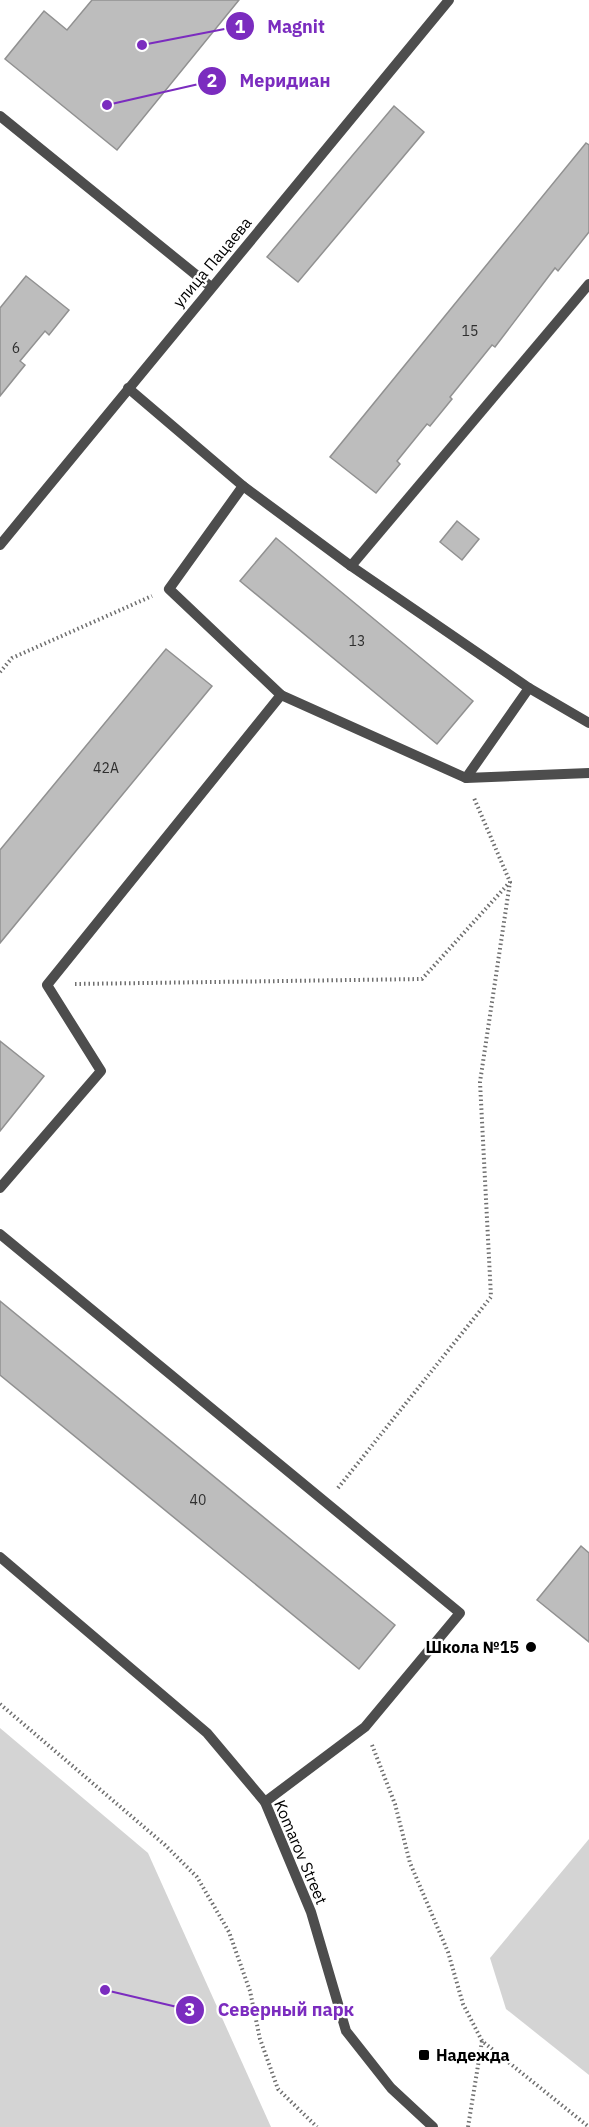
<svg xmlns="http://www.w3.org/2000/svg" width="589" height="2127" font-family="'IBM Plex Sans',sans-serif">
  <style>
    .green { fill: #d4d4d4 }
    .building { fill: #bdbdbd; stroke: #919191; stroke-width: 1.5 }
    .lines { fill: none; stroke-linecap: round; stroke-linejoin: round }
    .path { stroke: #6f6f6f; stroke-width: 4; stroke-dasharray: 1.5 3; stroke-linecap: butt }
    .minor { stroke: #4d4d4d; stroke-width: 10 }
    .poi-dot { fill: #000; stroke: #fff; stroke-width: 2 }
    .labels { text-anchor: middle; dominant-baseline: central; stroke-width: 4.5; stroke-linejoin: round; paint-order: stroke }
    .number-label { font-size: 14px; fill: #2f2f2f }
    .street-label { font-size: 16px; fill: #000; stroke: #fff }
    .poi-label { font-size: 16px; font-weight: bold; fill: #000; stroke: #fff; text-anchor: end }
    .leader { fill: none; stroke: #7b2cbf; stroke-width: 2 }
    .callout-dot { fill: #7b2cbf; stroke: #fff; stroke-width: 2 }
    .mark-label { font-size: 18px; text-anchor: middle; font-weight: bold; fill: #fff }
    .callout-label { font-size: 18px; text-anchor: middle; font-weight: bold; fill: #7b2cbf; stroke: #fff; stroke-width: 4.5; stroke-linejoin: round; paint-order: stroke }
  </style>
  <rect width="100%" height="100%" fill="#fff"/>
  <g class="green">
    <path d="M0 1728 148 1853 271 2127H0Z"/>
    <path d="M589 1839V2075L506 2009 490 1958Z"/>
  </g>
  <g class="building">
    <path d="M92 0H239L117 150 5 59 44 11 67 30Z"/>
    <path d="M394 106 424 132 298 282 267 257Z"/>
    <path d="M586 143 589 145V232L558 271 555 268 495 347 492 345 450 397 452 399 430 426 427 424 397 461 400 464 376 493 330 457Z"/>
    <path d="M26 276 69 310 49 335 45 331 20 361 25 365 0 396V308Z"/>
    <path d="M457 521 479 539 462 560 440 542Z"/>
    <path d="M276 538 473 701 437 744 240 581Z"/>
    <path d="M166 649 212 686 0 943V850Z"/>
    <path d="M0 1041 44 1076 0 1131Z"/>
    <path d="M0 1301 395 1625 359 1669 0 1375Z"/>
    <path d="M581 1546 589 1553V1642L537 1600Z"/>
  </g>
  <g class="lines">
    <g class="path">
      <path d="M0 672 12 658 152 596"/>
      <path d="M75 984 422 979 510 882 474 798"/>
      <path d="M338 1488 491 1297 480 1082 510 882"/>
      <path d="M0 1704 165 1845 197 1877 229 1932 250 1991 260 2039 278 2089 317 2127"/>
      <path d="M372 1745 395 1804 410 1863 448 1952 463 2004 482 2041 589 2127"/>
      <path d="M468 2127 482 2041"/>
    </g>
    <g class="minor">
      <path d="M0 116 211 287"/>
      <path d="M128 388 243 486 351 566 529 688 589 723"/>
      <path d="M243 486 169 589 281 695 466 778 589 773"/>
      <path d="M0 545 449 0"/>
      <path d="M351 566 589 284"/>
      <path d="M466 778 529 688"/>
      <path d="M0 1188 101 1071 47 985 281 695"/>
      <path d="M0 1234 460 1613 365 1727 265 1802"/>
      <path d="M0 1557 207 1733 265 1802 311 1912 346 2031 391 2088 433 2127"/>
    </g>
  </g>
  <g class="poi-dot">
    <circle cx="531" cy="1647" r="6"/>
    <rect x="418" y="2049" width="12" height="12" rx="3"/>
  </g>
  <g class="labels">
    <g class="number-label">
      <text x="470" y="331">15</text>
      <text x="16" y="348">6</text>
      <text x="357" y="641">13</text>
      <text x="106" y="768">42А</text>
      <text x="198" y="1500">40</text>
    </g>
    <g class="street-label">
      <text transform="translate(212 262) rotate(-50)">улица Пацаева</text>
      <text transform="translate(301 1852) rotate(67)">Komarov Street</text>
    </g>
    <g class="poi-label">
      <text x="519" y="1647">Школа №15</text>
      <text x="436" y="2055" text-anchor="start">Надежда</text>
    </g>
  </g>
  <path class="leader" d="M142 45L240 26M107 105L212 81M105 1990L190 2010"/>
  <g class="callout-dot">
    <circle cx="142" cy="45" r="6"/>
    <circle cx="107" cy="105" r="6"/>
    <circle cx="105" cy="1990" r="6"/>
    <circle cx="240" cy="26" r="15"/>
    <circle cx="212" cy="81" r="15"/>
    <circle cx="190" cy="2010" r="15"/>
  </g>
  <g class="mark-label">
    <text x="240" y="33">1</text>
    <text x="212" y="87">2</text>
    <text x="190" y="2016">3</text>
  </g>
  <g class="callout-label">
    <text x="296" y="33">Magnit</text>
    <text x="285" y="87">Меридиан</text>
    <text x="286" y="2016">Северный парк</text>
  </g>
</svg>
